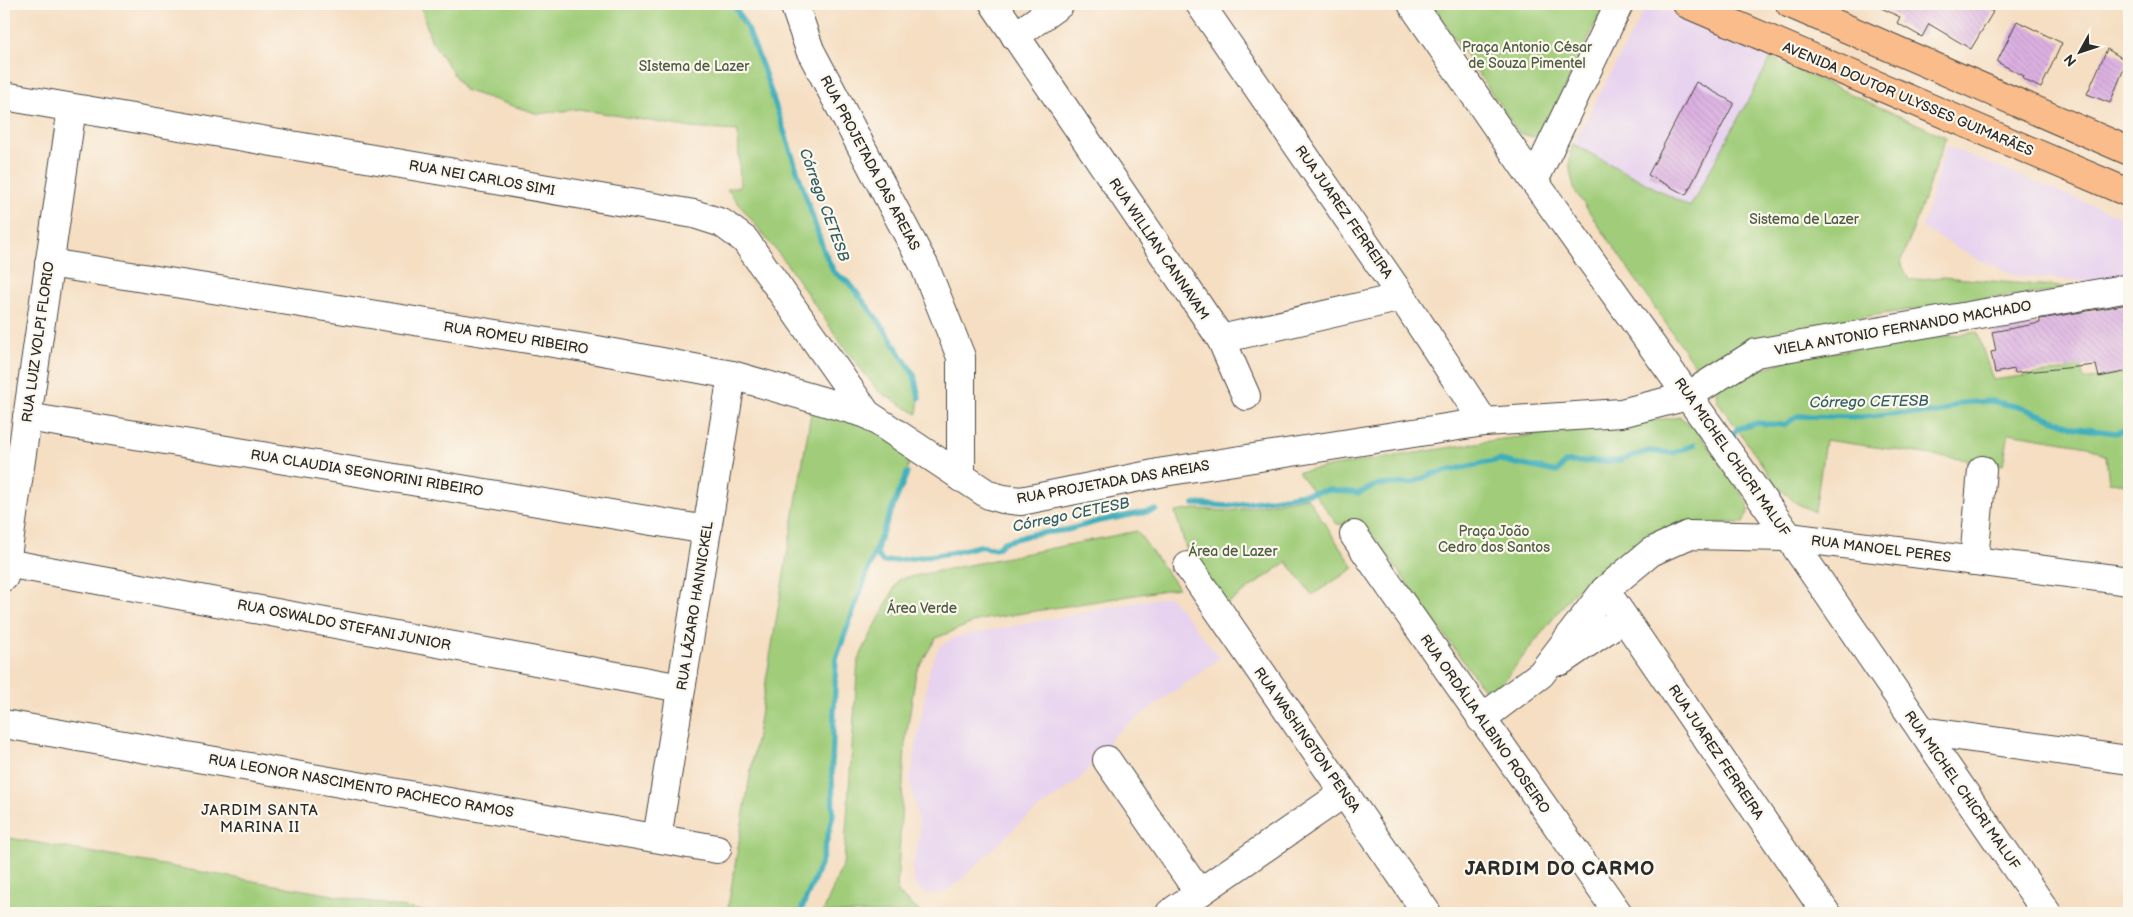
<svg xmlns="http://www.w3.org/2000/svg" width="2133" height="917" font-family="'Balsamiq Sans',sans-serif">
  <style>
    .built { fill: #e7d2ef }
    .green { fill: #a1cd7a; stroke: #667c52 }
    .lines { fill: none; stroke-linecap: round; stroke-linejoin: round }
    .stream { stroke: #3eaeba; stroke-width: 5.5 }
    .building { fill: url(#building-back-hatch) }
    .minor-casing { stroke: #494642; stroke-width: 30 }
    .major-casing { stroke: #494642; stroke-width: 30 }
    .minor { stroke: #fff; stroke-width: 28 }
    .major { stroke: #f9bc8a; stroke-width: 28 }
    .labels { text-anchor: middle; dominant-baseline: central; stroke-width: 4.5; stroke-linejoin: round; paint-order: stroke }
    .park-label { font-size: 14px; fill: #4e5c43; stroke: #fbf7ec }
    .street-label { font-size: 14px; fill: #2b2b2b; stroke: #fbf7ec }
    .water-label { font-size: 15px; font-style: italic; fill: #335f64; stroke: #fbf7ec }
    .neighbourhood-label { font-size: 15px; letter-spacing: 1px; fill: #2b2b2b; stroke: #fbf7ec }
    .district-label { font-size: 19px; font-weight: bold; letter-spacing: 1px; fill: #2b2b2b; stroke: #fbf7ec }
  </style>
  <defs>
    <pattern id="building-back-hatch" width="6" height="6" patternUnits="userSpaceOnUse" patternTransform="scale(1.25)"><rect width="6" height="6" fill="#dcb1e2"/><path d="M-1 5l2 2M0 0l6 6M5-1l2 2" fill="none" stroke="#bd98c2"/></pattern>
  </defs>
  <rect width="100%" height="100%" fill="#fbf7ec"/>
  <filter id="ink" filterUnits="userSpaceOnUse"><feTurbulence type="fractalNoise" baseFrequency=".02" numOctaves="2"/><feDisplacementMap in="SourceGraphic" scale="10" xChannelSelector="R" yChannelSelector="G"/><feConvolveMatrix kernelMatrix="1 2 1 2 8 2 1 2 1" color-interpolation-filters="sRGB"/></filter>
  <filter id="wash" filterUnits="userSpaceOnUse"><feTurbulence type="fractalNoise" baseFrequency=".0096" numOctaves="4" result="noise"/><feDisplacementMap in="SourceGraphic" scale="20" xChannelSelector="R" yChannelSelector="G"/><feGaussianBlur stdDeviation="1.12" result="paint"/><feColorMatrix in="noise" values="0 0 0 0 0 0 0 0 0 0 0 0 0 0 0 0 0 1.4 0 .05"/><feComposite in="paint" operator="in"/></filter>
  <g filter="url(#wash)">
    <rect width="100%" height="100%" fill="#f5dec2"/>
    <g class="built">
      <path d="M1654 5 1771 58 1690 207 1573 144 1642 15 1647 8Z"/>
      <path d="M1946 146 2129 220V278L2113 283 2019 276 1977 259 1922 228Z"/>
      <path d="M1170 596 1220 658 1115 734 1108 742 1111 747 1100 754 1079 780 1022 821 960 881 941 894 924 893 915 886 912 868 920 831 910 780 930 668 939 647 956 637Z"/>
    </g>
    <g class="green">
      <path d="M420 4H733L748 30 763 68 824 251 834 272 850 284 881 324 914 375 919 398 917 414 878 391 846 350 786 263 727 189 740 186 738 131 691 128 579 109 538 114 464 90 431 40Z"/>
      <path d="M1431 4H1605L1543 133 1533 137 1519 133Z"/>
      <path d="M1771 58 1946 137 1901 263 1909 280 1943 277 2087 289 1987 298 1817 324 1736 354 1699 372 1575 191C1570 174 1567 161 1573 144L1690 207Z"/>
      <path d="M1977 332 1993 380 2067 370 2068 361 2079 360 2084 380 2115 375 2129 370V484L2109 482 2106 457 2088 446 2009 433 2003 465 1825 440 1815 512 1796 503 1777 486 1717 400 1716 390 1727 382 1793 358Z"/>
      <path d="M812 407 840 411 911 450 907 473 878 543 836 659 832 767 833 815 821 863 800 913H727Z"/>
      <path d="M1680 417 1697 430 1748 503V512L1743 523H1709L1651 538 1605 566 1574 592 1500 686 1492 692 1484 690 1374 537 1365 528 1337 524 1298 472 1495 440Z"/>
      <path d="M1307 497 1354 568 1312 595 1287 562 1224 606 1189 558 1175 512 1195 509 1230 511Z"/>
      <path d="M1137 531 1178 588 980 620 936 638 916 672 905 745 897 892 921 913H823L844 861 858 660 899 579Z"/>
      <path d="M4 837 434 913H4Z"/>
    </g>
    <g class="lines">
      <g class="stream">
        <path d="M733 4 748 30 763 68 824 251 834 272 850 284 881 324 914 375 919 398"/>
        <path d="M1729 440 1737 429 1757 423 1784 425 1798 416 1863 417 1888 414 1938 413 1960 403 1991 401 2023 408 2076 428 2116 433 2129 429"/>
        <path d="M907 473 878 543 877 555 883 562 951 553 979 546 996 549 1004 542 1033 534 1067 530 1099 521 1156 510"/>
        <path d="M1194 504 1229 506 1329 490 1359 493 1377 485 1412 483 1432 474 1499 460 1557 472 1566 462 1617 461 1649 451 1673 453 1694 445"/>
        <path d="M800 913 821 863 833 815 832 767 836 659 878 543"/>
      </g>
    </g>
    <g id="blocks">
      <g class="building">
        <path d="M1873 4H1978L1993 12 1971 49 1929 24 1922 37 1897 23 1900 17Z"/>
        <path d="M2017 21 2062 43 2041 88 2023 79 2024 76 1997 62Z"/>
        <path d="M2107 49 2127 61 2110 103 2087 94Z"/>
        <path d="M1696 82 1734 103 1686 195 1648 175Z"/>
        <path d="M2129 304V371L2099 377 2096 365 2015 373 2014 369 1995 373 1991 352 1996 351 1992 332 2040 323V319Z"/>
      </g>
    </g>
  </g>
  <g filter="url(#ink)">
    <use href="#blocks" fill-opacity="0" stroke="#494642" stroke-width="1"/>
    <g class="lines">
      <g class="minor-casing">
        <g id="minor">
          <path d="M794 4 810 50 925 267 961 357V478"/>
          <path d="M994 4 1221 339 1246 396"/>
          <path d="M1200 4 1402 297 1484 422"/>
          <path d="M1412 4 1534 181 1789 537 2047 913"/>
          <path d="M1015 36 1060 4"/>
          <path d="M4 96 694 214 722 223 745 240 867 414"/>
          <path d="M1534 181 1619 4"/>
          <path d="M49 263 597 350 732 375 867 414 989 495 1003 499 1021 501 1164 472 1484 422 1621 413 1688 396 1756 353 2129 288"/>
          <path d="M1221 339 1402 297"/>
          <path d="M27 417 707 530"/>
          <path d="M1354 535 1618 913"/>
          <path d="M1974 561 1982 470"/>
          <path d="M6 563 681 688"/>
          <path d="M1188 566 1427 913"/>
          <path d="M4 577 72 108"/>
          <path d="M1605 590 1826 913"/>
          <path d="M1561 661 1624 618"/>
          <path d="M1481 719 1541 674 1605 590 1651 552 1688 535 1789 537 2129 581"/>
          <path d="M4 724 717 849"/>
          <path d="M1922 731 2129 760"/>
          <path d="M1107 760 1199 893"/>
          <path d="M657 838 732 375"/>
          <path d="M1170 913 1344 793"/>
        </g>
      </g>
      <g class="major-casing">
        <g id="major">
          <path d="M1687 4 2129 193"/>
          <path d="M1790 4 2129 151"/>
        </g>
      </g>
      <use href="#minor" class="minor"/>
      <use href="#major" class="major"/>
    </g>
  </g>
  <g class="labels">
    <g class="park-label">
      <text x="1527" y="47">Praça Antonio César<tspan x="1527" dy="16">de Souza Pimentel</tspan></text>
      <text x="694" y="66">SIstema de Lazer</text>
      <text x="1804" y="219">Sistema de Lazer</text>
      <text x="1494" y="531">Praça João<tspan x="1494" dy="16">Cedro dos Santos</tspan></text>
      <text x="1233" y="551">Área de Lazer</text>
      <text x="922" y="608">Área Verde</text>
    </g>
    <g class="street-label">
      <text transform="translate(1908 99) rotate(23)">AVENIDA DOUTOR ULYSSES GUIMARÃES</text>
      <text transform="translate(870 163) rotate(62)">RUA PROJETADA DAS AREIAS</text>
      <text transform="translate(482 178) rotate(10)">RUA NEI CARLOS SIMI</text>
      <text transform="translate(1344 212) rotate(55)">RUA JUAREZ FERREIRA</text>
      <text transform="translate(1159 249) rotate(56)">RUA WILLIAN CANNAVAM</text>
      <text transform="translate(1903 328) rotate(-10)">VIELA ANTONIO FERNANDO MACHADO</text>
      <text transform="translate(516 338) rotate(9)">RUA ROMEU RIBEIRO</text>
      <text transform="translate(38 342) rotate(-82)">RUA LUIZ VOLPI FLORIO</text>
      <text transform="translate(1732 457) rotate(55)">RUA MICHEL CHICRI MALUF</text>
      <text transform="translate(367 473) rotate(9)">RUA CLAUDIA SEGNORINI RIBEIRO</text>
      <text transform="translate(1113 482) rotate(-10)">RUA PROJETADA DAS AREIAS</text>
      <text transform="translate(1881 549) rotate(7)">RUA MANOEL PERES</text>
      <text transform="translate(695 606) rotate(-81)">RUA LÁZARO HANNICKEL</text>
      <text transform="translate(344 625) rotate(11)">RUA OSWALDO STEFANI JUNIOR</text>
      <text transform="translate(1485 724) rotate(55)">RUA ORDÁLIA ALBINO ROSEIRO</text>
      <text transform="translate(1307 740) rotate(55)">RUA WASHINGTON PENSA</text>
      <text transform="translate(1716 752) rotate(56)">RUA JUAREZ FERREIRA</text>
      <text transform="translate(361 786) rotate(10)">RUA LEONOR NASCIMENTO PACHECO RAMOS</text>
      <text transform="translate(1962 790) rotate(55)">RUA MICHEL CHICRI MALUF</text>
    </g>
    <g class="water-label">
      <text transform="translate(824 205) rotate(70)">Córrego CETESB</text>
      <text transform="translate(1869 402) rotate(-1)">Córrego CETESB</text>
      <text transform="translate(1071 515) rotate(-12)">Córrego CETESB</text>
    </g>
    <g class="neighbourhood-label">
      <text x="260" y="810">JARDIM SANTA<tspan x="260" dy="17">MARINA II</tspan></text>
    </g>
    <g class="district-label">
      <text x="1560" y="869">JARDIM DO CARMO</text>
    </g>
  </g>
  <rect width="2133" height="917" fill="none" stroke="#fbf7ec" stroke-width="20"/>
  <g transform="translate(2080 52) rotate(230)" stroke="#fbf7ec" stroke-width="4" paint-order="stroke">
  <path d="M0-4L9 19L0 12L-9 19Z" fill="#2b2b2b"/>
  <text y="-8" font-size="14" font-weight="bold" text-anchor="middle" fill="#2b2b2b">N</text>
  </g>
</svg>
